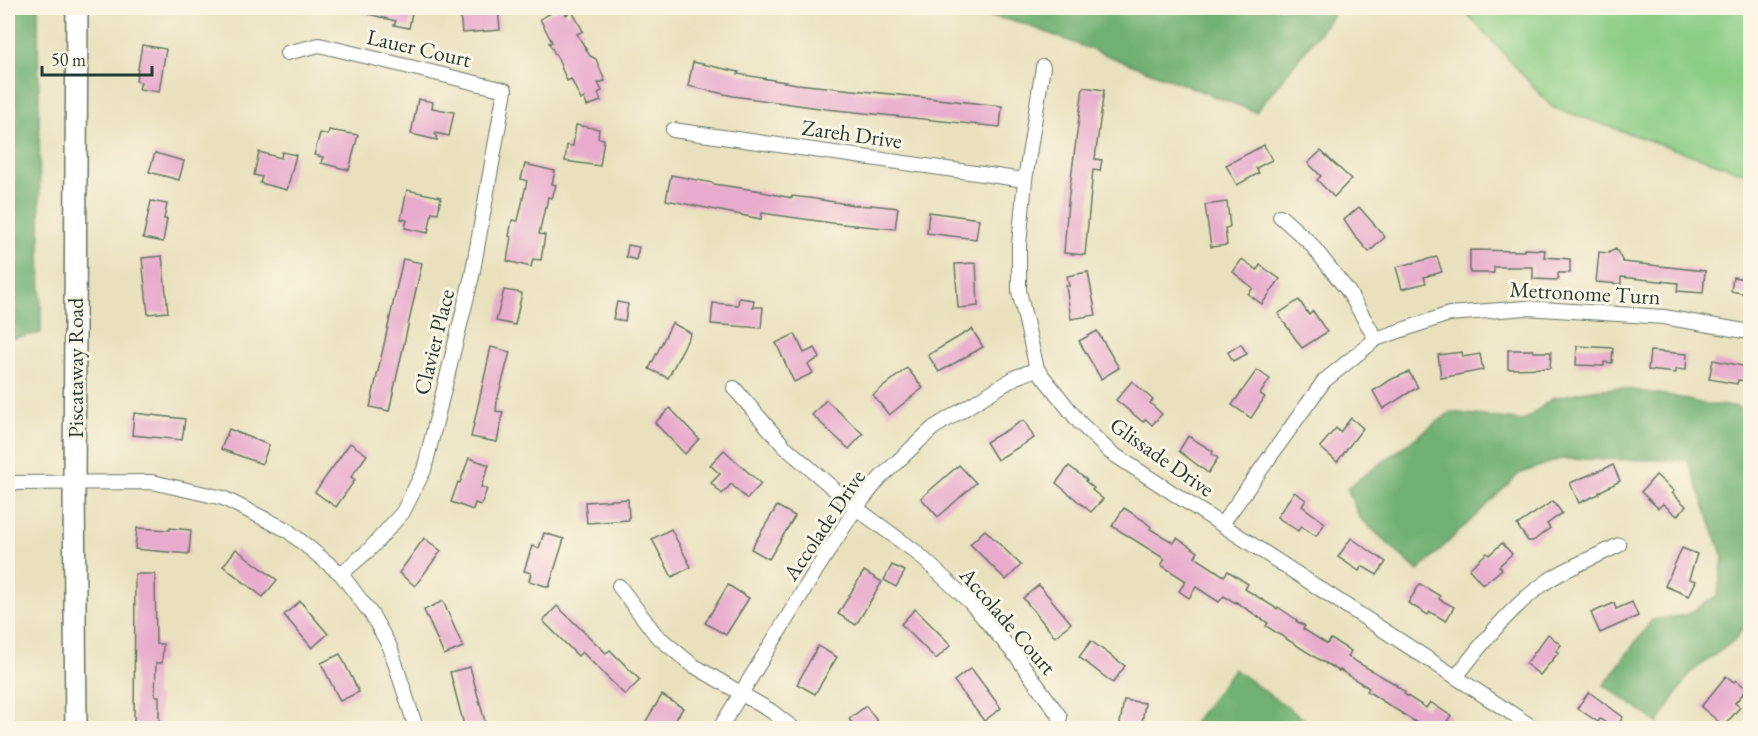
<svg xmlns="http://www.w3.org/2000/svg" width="1758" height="736" font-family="'EB Garamond',serif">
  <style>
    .green { fill: #8bcd85; stroke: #55855c; stroke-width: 1.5 }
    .forest { fill: #70b072; stroke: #487653; stroke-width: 1.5 }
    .building { fill: #e8abcd }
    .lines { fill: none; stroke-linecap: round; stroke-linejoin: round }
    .street-casing { stroke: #667664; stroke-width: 16 }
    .primary-casing { stroke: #667664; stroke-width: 24 }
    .street { stroke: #fff; stroke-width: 14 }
    .primary { stroke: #fff; stroke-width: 21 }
    .labels { text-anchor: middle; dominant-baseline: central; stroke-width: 6; stroke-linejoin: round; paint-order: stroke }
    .street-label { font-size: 22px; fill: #1f3d34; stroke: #fcf5e5 }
  </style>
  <rect width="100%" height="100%" fill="#fcf5e5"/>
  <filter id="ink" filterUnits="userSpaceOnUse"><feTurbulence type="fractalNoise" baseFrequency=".0167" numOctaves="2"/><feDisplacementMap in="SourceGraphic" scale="12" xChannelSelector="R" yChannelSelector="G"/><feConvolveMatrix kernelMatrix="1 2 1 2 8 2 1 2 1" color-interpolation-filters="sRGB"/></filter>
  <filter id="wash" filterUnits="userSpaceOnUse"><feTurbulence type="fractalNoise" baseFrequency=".008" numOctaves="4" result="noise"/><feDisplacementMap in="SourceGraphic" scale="24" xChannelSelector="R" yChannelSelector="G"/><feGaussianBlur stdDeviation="1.35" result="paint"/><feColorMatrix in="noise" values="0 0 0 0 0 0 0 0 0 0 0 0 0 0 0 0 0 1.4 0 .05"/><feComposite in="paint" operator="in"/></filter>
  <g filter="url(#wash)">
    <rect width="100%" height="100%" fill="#e9e1be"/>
    <path class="green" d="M1462 8H1750V175L1552 107Z"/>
    <g class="forest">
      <path d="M8 8H38L41 333 8 339Z"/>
      <path d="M946 8H1339L1256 112 1019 22Z"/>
      <path d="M1618 388 1672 396 1707 405 1736 406 1750 417V617L1736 639 1689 674 1658 723 1604 685 1652 620 1687 615 1718 595 1723 557 1688 460 1560 459 1519 474 1418 571 1359 517 1347 488 1451 412 1523 421 1553 398 1591 390Z"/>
      <path d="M1234 669 1316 728H1190Z"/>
    </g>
    <g id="blocks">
      <g class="building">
        <path d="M360 8H413L409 28 394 25 396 21 360 12Z"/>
        <path d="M472 8H486V11L498 9 500 30 462 33 460 14 472 13Z"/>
        <path d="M560 8H562L566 15 572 11 583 31 577 34 590 56 596 59 605 81 598 83 602 91 598 93 601 101 587 106 584 98 581 100 571 79 567 81 558 59 549 43 552 42 540 19Z"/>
        <path d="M142 45 166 49 159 92 139 89 141 82 136 81Z"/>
        <path d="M693 62 739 72 738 74 797 84 1002 106 1000 127 826 109 733 96 688 86Z"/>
        <path d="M1083 87 1104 90 1095 159 1102 160 1100 171 1093 170 1085 255 1064 253 1068 201Z"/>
        <path d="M418 99 433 102 432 108 454 112 449 136 435 133 437 140 411 134Z"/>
        <path d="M576 125 599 129 598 138 604 139 600 166 565 161 567 145 573 146Z"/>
        <path d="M329 130 358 135 349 170 321 163 323 157 314 155 320 133 328 135Z"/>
        <path d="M1264 145 1272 160 1256 168 1259 173 1237 185 1226 165Z"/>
        <path d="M1321 151 1351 179 1334 197 1317 180 1321 176 1308 163Z"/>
        <path d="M259 152 281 158 282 152 296 155 287 190 260 183 262 177 254 175Z"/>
        <path d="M155 153 184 161 179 180 149 172Z"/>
        <path d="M525 164 555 171 552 184 556 185 552 198 548 197 546 208 545 207 539 234 545 235 541 260 533 259 531 267 507 261 511 237 509 236 512 220 518 221 527 181 521 179Z"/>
        <path d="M671 175 713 183V184L762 191V192L792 198V196L809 198 854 205 871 206V205L898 208 895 229 832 223 762 213 761 219 666 200Z"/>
        <path d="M407 190 441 197 438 213 432 212 428 233 405 228 407 220 401 219Z"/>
        <path d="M151 201 167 204 164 219H167L163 242 143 238Z"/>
        <path d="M1227 202 1230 227 1225 228 1227 245 1211 247 1205 205Z"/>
        <path d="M1359 207 1385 237 1369 252 1354 235 1344 220Z"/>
        <path d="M929 212 979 219 976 239 927 233Z"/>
        <path d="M628 245 639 247 636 260 626 257Z"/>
        <path d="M1524 249 1545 250 1544 257 1570 259V273H1558V280L1533 279V267H1494V273H1470V250L1524 251Z"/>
        <path d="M1616 249 1623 262 1705 271 1703 293 1677 291 1678 283 1621 277V284L1596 282 1599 252 1608 253Z"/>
        <path d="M162 256 168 312 148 314 142 258Z"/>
        <path d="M1437 257 1442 272 1424 277 1426 283 1402 289 1396 267Z"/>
        <path d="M403 259 422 263 389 411 370 407Z"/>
        <path d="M1242 259 1257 270 1260 265 1280 279 1262 304 1248 294 1253 288 1233 272Z"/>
        <path d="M976 263 978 306 958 308 955 264Z"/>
        <path d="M1088 272 1096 315 1071 319 1066 286H1069L1067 276Z"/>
        <path d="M1733 277 1750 280V295L1731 291Z"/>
        <path d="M504 290 522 293 515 325 496 321Z"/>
        <path d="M739 298 754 300 753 307H763L761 328 711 324 713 303 738 305Z"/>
        <path d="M1299 300 1309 315 1313 311 1327 332 1302 348 1278 314Z"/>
        <path d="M617 302 628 304 625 321 613 319Z"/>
        <path d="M672 323 691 333 668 378 649 369Z"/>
        <path d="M972 329 983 347 939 372 928 355Z"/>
        <path d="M1097 331 1119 368 1101 379 1079 341Z"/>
        <path d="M795 334 804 353 815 348 820 358 808 364 813 373 794 382 776 343Z"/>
        <path d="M1241 344 1247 354 1233 361 1228 352Z"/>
        <path d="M1577 346 1613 348 1612 363 1604 362V366L1576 365Z"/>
        <path d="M491 347 510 352 497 401 496 411 503 412 497 442 471 437Z"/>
        <path d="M1508 350H1533V352H1551L1550 368 1508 369Z"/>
        <path d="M1650 351 1687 354 1686 370 1676 369V373L1648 370Z"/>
        <path d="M1462 352 1463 357 1480 354 1483 370 1441 378 1438 355Z"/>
        <path d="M1713 360 1748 367 1746 381 1738 380 1737 384 1709 379Z"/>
        <path d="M907 368 923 388 889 415 873 395Z"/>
        <path d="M1257 370 1270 379 1260 394 1265 397 1251 418 1232 405Z"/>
        <path d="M1409 372 1418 387 1383 409 1373 391 1392 379Z"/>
        <path d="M1132 381 1153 400 1150 403 1162 414 1152 425 1146 419 1143 422 1116 400Z"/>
        <path d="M826 400 863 434 849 449 812 415Z"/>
        <path d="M670 408 699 439 685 454 655 423Z"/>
        <path d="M134 413 185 419 182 440 132 435Z"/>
        <path d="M1351 418 1363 428 1337 462 1320 447 1336 428 1340 432Z"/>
        <path d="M1024 420 1034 438 997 460 986 442Z"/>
        <path d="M229 429 269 445 262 464 221 449Z"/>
        <path d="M1188 436 1213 451 1212 454 1218 458 1208 473 1179 451Z"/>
        <path d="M350 443 367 455 351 477 355 480 336 507 315 492Z"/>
        <path d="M724 450 761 484 747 499 731 484 722 494 711 483 720 474 710 465Z"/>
        <path d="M469 458 489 465 481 487 487 489 481 505 475 503 473 510 451 502 458 482 460 483Z"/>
        <path d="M959 465 976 483 938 517 921 498Z"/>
        <path d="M1613 465 1620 481 1599 492V494L1579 503 1570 483Z"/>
        <path d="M1069 466 1087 480 1085 481 1094 488 1092 490 1103 499 1091 512 1056 483Z"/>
        <path d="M1656 475 1674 491 1672 493 1686 506 1677 516 1663 504 1658 508 1641 492Z"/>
        <path d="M1294 492 1306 500 1302 506 1325 523 1316 536 1301 526 1298 531 1277 517Z"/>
        <path d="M628 499 629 520 587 523 585 502Z"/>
        <path d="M1553 501 1562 513 1547 524 1550 528 1533 541H1528L1517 525Z"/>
        <path d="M777 506 795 516 769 559 751 549Z"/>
        <path d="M1124 508 1143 520 1151 527 1150 529 1174 543 1177 538 1198 552 1195 557 1224 576 1228 571 1248 584 1245 589 1277 609 1278 607 1297 620 1296 621 1305 626 1303 629 1327 644 1331 639 1351 651 1348 657 1397 685 1396 686 1405 692 1404 694 1426 708 1430 702 1451 716 1447 721 1459 729H1413L1417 723 1367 691 1369 688 1340 670 1339 671 1326 663V664L1266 626 1268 623 1236 602V603L1224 596 1219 602 1196 587 1189 598 1179 591 1186 581 1161 565 1165 559 1112 526Z"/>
        <path d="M137 528 170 530V528L191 530 189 554 135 549Z"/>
        <path d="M671 529 691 567 672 577 652 539Z"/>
        <path d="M985 530 1021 565 1006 580 970 544Z"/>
        <path d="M544 533 564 539 549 587 529 581 531 573 524 571 532 546 539 548Z"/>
        <path d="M424 538 441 551 415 586 399 573Z"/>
        <path d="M1351 538 1386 562 1377 575 1362 566 1359 571 1338 557Z"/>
        <path d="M1502 543 1512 554 1499 566 1502 569 1483 585 1469 569 1487 553 1489 555Z"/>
        <path d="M1682 548 1697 554 1689 579 1696 581 1689 596 1665 586Z"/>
        <path d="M236 549 277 580 263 597 223 566Z"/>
        <path d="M892 565 905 571 896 587 884 580Z"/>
        <path d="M864 571 882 582 856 625 838 614Z"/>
        <path d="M135 574H155L156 644H163L162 663H156L155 696H159V729H134Z"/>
        <path d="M1420 584 1440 596 1439 599 1454 607 1446 621 1430 612 1428 615 1408 603Z"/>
        <path d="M728 585 749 598 726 635 705 623Z"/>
        <path d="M1039 585 1071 623 1055 637 1023 598Z"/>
        <path d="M300 601 328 634 312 648 284 615Z"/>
        <path d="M443 601 463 647 444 655 424 610Z"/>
        <path d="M1632 602 1638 616 1600 633 1591 613 1614 603 1616 609Z"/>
        <path d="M557 606 606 653 610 650 640 680 625 695 582 652 578 656 543 621Z"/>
        <path d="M915 609 951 645 936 659 901 624Z"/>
        <path d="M1548 634 1561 645 1556 651 1559 652 1540 675 1526 664Z"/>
        <path d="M1091 641 1125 666 1113 683 1079 657Z"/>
        <path d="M818 646 837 657 815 694 797 684Z"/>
        <path d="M340 654 359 692 340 701 321 663Z"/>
        <path d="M470 667 487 729H465L450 672Z"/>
        <path d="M971 668 1001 708 984 721 954 681Z"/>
        <path d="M1726 676 1734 682 1736 680 1747 689 1735 703 1740 707 1724 726 1701 707Z"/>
        <path d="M1589 692 1623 717 1615 729 1600 719 1598 722 1577 708Z"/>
        <path d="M662 695 683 708 670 729H641Z"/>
        <path d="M1124 700 1145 703 1141 729H1119Z"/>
        <path d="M866 706 883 729H856L849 719Z"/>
      </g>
    </g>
  </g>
  <g filter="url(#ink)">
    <use href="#blocks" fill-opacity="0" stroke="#667664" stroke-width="1.5"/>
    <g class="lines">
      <g class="street-casing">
        <g id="street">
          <path d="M287 53 319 45 505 90 472 276 424 470 403 512 370 549 341 574"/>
          <path d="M1043 67 1025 180 1019 245V291L1037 369 1079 422 1110 452 1534 728"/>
          <path d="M673 130 1025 180"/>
          <path d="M1280 216 1310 243 1348 291 1376 339"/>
          <path d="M734 388 784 446 856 508 916 552 970 602 1017 657 1060 717"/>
          <path d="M8 483 152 482 223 498 287 530 341 574 372 615 390 647 416 728"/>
          <path d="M1222 524 1324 381 1376 339 1449 314 1526 308 1664 317 1750 332"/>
          <path d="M619 586 656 635 691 664 771 711 793 728"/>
          <path d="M1456 677C1484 641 1511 606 1549 580 1569 567 1597 556 1619 545"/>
          <path d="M720 728 815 572 856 508 880 478 933 428 1016 377 1037 369"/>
        </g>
      </g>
      <g class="primary-casing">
        <path id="primary" d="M76 728 74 483 77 8"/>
      </g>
      <use href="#street" class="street"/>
      <use href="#primary" class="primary"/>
    </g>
  </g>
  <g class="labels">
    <g class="street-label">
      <text transform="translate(419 48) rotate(13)">Lauer Court</text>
      <text transform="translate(852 134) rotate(8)">Zareh Drive</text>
      <text transform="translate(1585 293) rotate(3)">Metronome Turn</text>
      <text transform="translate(434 342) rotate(-76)">Clavier Place</text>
      <text transform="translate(75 368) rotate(-90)">Piscataway Road</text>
      <text transform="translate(1162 457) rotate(35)">Glissade Drive</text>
      <text transform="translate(824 525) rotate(-56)">Accolade Drive</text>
      <text transform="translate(1008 621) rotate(49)">Accolade Court</text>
    </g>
  </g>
  <rect width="1758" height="736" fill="none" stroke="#fcf5e5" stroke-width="30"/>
  <path d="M42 66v9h110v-9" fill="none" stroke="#1f3d34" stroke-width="3"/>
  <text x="51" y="66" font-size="18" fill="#1f3d34" stroke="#fcf5e5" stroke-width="4.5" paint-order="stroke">50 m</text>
</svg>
